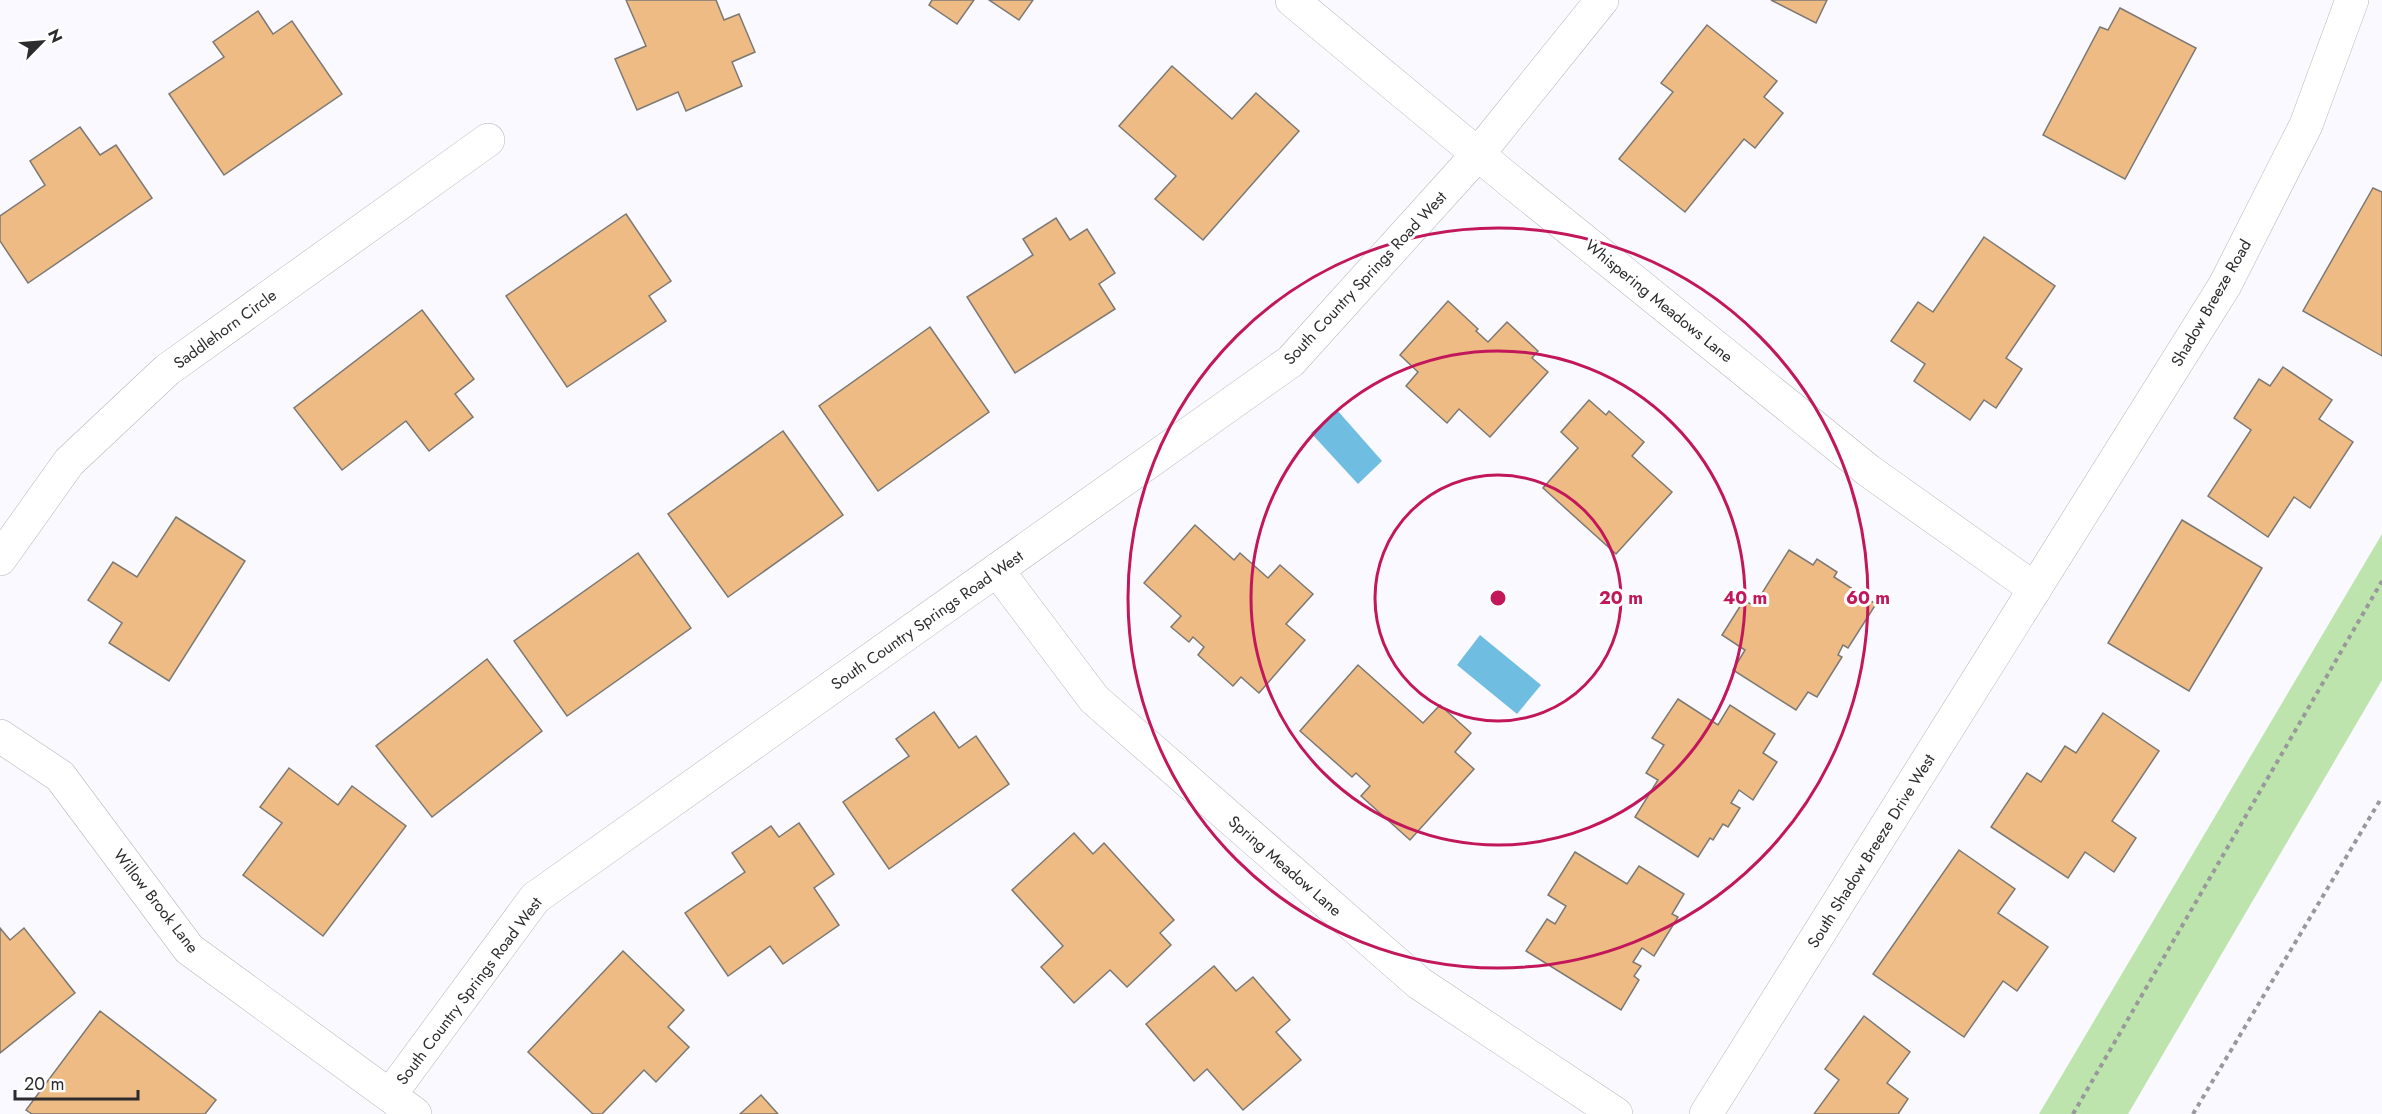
<svg xmlns="http://www.w3.org/2000/svg" width="2382" height="1114" font-family="Jost,sans-serif">
  <style>
    .green { fill: #bde4ac }
    .water { fill: #6fbee1 }
    .building { fill: #edbb83; stroke: #7c7975; stroke-width: 1.5 }
    .lines { fill: none; stroke-linecap: round; stroke-linejoin: round }
    .minor-casing { stroke: #b6b6bb; stroke-width: 34 }
    .path { stroke: #99989c; stroke-width: 4; stroke-dasharray: 4.5 4.5; stroke-linecap: butt }
    .minor { stroke: #fff; stroke-width: 33 }
    .ring { fill: none; stroke: #c2185b; stroke-width: 3 }
    .labels { text-anchor: middle; dominant-baseline: central; stroke-width: 6; stroke-linejoin: round; paint-order: stroke }
    .street-label { font-size: 16px; fill: #2c2c2e; stroke: #fff }
    .centre { fill: #c2185b; stroke: #fff; stroke-width: 3 }
    .ring-label { font-size: 18px; text-anchor: middle; font-weight: bold; fill: #c2185b; stroke: #fff; stroke-width: 6; stroke-linejoin: round; paint-order: stroke }
  </style>
  <rect width="100%" height="100%" fill="#faf9ff"/>
  <path class="green" d="M2382 534V680L2128 1114H2039Z"/>
  <g class="water">
    <path d="M1337 410 1382 461 1358 484 1311 433Z"/>
    <path d="M1480 635 1541 685 1517 714 1457 665Z"/>
  </g>
  <g class="building">
    <path d="M626 0H716L724 20 739 14 755 52 732 62 742 86 686 111 678 92 637 110 615 59 646 46Z"/>
    <path d="M932 0H974L957 24 929 5Z"/>
    <path d="M989 0H1033L1019 20Z"/>
    <path d="M1771 0H1827L1816 23Z"/>
    <path d="M2120 8 2196 48 2125 179 2043 135 2100 27 2108 30Z"/>
    <path d="M258 11 273 34 292 21 342 94 224 175 169 94 224 57 213 42Z"/>
    <path d="M1707 25 1777 81 1764 97 1783 113 1755 148 1744 139 1685 212 1619 159 1673 92 1661 83Z"/>
    <path d="M1172 66 1232 119 1256 93 1299 131 1203 240 1155 199 1176 176 1119 126Z"/>
    <path d="M80 127 100 155 116 145 152 198 28 283 0 241V216L45 185 30 161Z"/>
    <path d="M2373 188 2382 192V356L2303 311Z"/>
    <path d="M626 214 671 281 649 296 666 321 567 387 506 296Z"/>
    <path d="M1056 218 1070 240 1087 229 1115 273 1099 284 1115 309 1015 373 967 297 1033 255 1023 239Z"/>
    <path d="M1984 237 2055 286 2006 358 2022 369 1996 408 1984 400 1970 420 1914 381 1925 364 1891 341 1918 302 1933 312Z"/>
    <path d="M1448 301 1478 329 1476 331 1488 342 1507 322 1538 351 1532 358 1548 372 1490 437 1459 409 1447 423 1406 386 1418 372 1400 355Z"/>
    <path d="M422 310 474 379 455 394 473 417 429 451 406 421 342 470 294 408Z"/>
    <path d="M930 327 989 412 878 491 819 406Z"/>
    <path d="M2283 367 2332 400 2319 419 2353 442 2310 508 2294 497 2268 537 2208 496 2251 430 2234 418 2259 379 2270 386Z"/>
    <path d="M1589 400 1606 415 1609 411 1644 442 1632 456 1672 492 1616 554 1543 488 1578 448 1561 432Z"/>
    <path d="M783 431 843 515 728 597 668 514Z"/>
    <path d="M176 517 245 561 169 681 109 643 122 623 88 600 113 562 137 577Z"/>
    <path d="M2182 520 2262 568 2189 691 2108 643Z"/>
    <path d="M1195 525 1234 560 1240 553 1268 578 1280 565 1313 594 1286 624 1305 640 1259 693 1241 677 1233 686 1198 655 1204 647 1193 637 1189 642 1171 627 1181 616 1144 583Z"/>
    <path d="M1789 550 1813 565 1817 559 1837 572 1834 577 1876 604 1848 648 1843 645 1838 655 1842 657 1817 697 1808 692 1796 710 1733 670 1745 650 1722 635 1744 600 1754 606Z"/>
    <path d="M638 553 691 628 567 716 514 641Z"/>
    <path d="M487 659 542 731 432 817 376 746Z"/>
    <path d="M1358 665 1423 723 1440 705 1471 733 1455 752 1474 769 1410 840 1361 796 1370 786 1356 773 1352 777 1300 731Z"/>
    <path d="M1678 699 1718 725 1730 705 1775 734 1763 753 1777 762 1753 800 1739 790 1731 803 1740 808 1728 827 1723 824 1713 840 1710 838 1698 857 1635 817 1658 780 1646 773 1664 745 1652 738Z"/>
    <path d="M934 712 959 748 976 736 1009 784 889 869 843 802 909 756 896 739Z"/>
    <path d="M2103 713 2159 751 2112 821 2136 838 2114 872 2085 852 2068 878 1991 827 2027 773 2041 782 2065 746 2076 753Z"/>
    <path d="M289 768 338 805 352 786 406 826 323 936 243 875 282 823 260 807Z"/>
    <path d="M799 823 834 874 814 888 839 925 783 964 770 946 728 976 685 913 745 872 732 853 771 826 779 837Z"/>
    <path d="M1074 833 1093 854 1104 843 1174 920 1160 933 1171 945 1127 987 1110 970 1074 1003 1041 967 1063 946 1012 890Z"/>
    <path d="M1959 850 2015 889 1998 913 2048 947 2017 991 2003 981 1964 1037 1873 974Z"/>
    <path d="M1575 852 1627 884 1639 866 1684 894 1672 914 1678 917 1654 956 1642 948 1633 962 1641 966 1634 976 1639 980 1621 1010 1526 951 1547 919 1555 924 1566 906 1548 895Z"/>
    <path d="M0 928 10 940 24 928 75 993 0 1053Z"/>
    <path d="M623 951 684 1010 668 1027 689 1047 656 1082 644 1070 602 1114H593L528 1052Z"/>
    <path d="M1214 966 1236 991 1253 977 1290 1020 1276 1032 1301 1060 1243 1110 1207 1069 1194 1081 1146 1024Z"/>
    <path d="M100 1011 216 1100 205 1114H32L26 1110Z"/>
    <path d="M1864 1016 1910 1052 1887 1083 1908 1099 1898 1114H1814L1839 1080 1825 1069Z"/>
    <path d="M761 1095 778 1114H740Z"/>
  </g>
  <g class="lines">
    <g class="minor-casing">
      <g id="minor">
        <path d="M1292 0 1509 180 1869 471 2035 589"/>
        <path d="M0 559 69 462 167 370 488 140"/>
        <path d="M997 570 1094 699 1419 983 1616 1114"/>
        <path d="M0 736 60 776 189 949 415 1114"/>
        <path d="M390 1095 535 898 1291 361 1478 154 1602 0"/>
        <path d="M1706 1114 2225 285 2306 125 2352 0"/>
      </g>
    </g>
    <g class="path">
      <path d="M2073 1114 2382 581"/>
      <path d="M2193 1114 2382 797"/>
    </g>
    <use href="#minor" class="minor"/>
  </g>
  <g class="ring">
    <circle cx="1498" cy="598" r="123"/>
    <circle cx="1498" cy="598" r="247"/>
    <circle cx="1498" cy="598" r="370"/>
  </g>
  <g class="labels">
    <g class="street-label">
      <text transform="translate(1365 278) rotate(-47)">South Country Springs Road West</text>
      <text transform="translate(1659 301) rotate(39)">Whispering Meadows Lane</text>
      <text transform="translate(2211 303) rotate(-60)">Shadow Breeze Road</text>
      <text transform="translate(225 329) rotate(-36)">Saddlehorn Circle</text>
      <text transform="translate(927 620) rotate(-35)">South Country Springs Road West</text>
      <text transform="translate(1871 851) rotate(-58)">South Shadow Breeze Drive West</text>
      <text transform="translate(1285 866) rotate(41)">Spring Meadow Lane</text>
      <text transform="translate(156 901) rotate(52)">Willow Brook Lane</text>
      <text transform="translate(469 991) rotate(-53)">South Country Springs Road West</text>
    </g>
  </g>
  <circle cx="1498" cy="598" r="9" class="centre"/>
  <g class="ring-label">
    <text x="1621" y="604">20 m</text>
    <text x="1745" y="604">40 m</text>
    <text x="1868" y="604">60 m</text>
  </g>
  <g transform="translate(42 42) rotate(65)" stroke="#ffffff" stroke-width="4.5" paint-order="stroke">
  <path d="M0-4.5L10 22L0 15L-10 22Z" fill="#2c2c2e"/>
  <text y="-9" font-size="16" font-weight="bold" text-anchor="middle" fill="#2c2c2e">N</text>
  </g>
  <path d="M15 1090v9h123v-9" fill="none" stroke="#2c2c2e" stroke-width="3"/>
  <text x="24" y="1090" font-size="18" fill="#2c2c2e" stroke="#ffffff" stroke-width="4.5" paint-order="stroke">20 m</text>
</svg>
